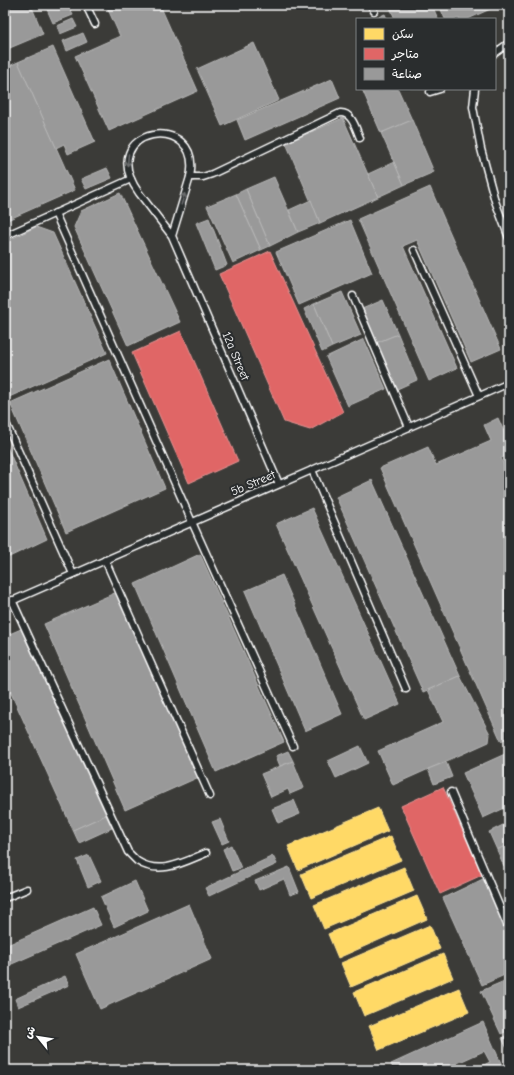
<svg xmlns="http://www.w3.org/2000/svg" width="514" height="1075" font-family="'Comic Neue','Playpen Sans Arabic',sans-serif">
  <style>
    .built { fill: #3b3b37; fill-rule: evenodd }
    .homes { fill: #ffd966; stroke: #ffe494 }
    .shops { fill: #e06666; stroke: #e99494 }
    .industry { fill: #999; stroke: #b8b8b8 }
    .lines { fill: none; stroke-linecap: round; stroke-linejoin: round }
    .lane-casing { stroke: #fff; stroke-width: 9 }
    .lane { stroke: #2a2d2e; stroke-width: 6 }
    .oneway { stroke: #6a6c6d }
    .labels { text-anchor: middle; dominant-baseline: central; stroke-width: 4; stroke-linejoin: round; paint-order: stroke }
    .street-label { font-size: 12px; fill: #fff; stroke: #2a2d2e }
  </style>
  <rect width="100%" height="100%" fill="#2a2d2e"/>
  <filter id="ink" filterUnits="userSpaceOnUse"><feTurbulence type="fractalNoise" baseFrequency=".025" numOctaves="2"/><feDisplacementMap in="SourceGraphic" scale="8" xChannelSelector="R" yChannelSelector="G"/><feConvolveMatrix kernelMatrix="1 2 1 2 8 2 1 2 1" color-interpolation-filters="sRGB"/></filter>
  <g filter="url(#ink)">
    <path class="built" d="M5 5H509V1070H5ZM357 19H495V89H357Z"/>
    <g class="homes">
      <path d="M378 808 388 831 298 870 288 846Z"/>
      <path d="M391 836 401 860 311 898 301 874Z"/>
      <path d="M404 867 414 891 324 929 314 905Z"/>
      <path d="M417 896 427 919 338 958 328 934Z"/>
      <path d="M430 925 440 949 351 987 341 963Z"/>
      <path d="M443 954 453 978 364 1016 354 992Z"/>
      <path d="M459 988 469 1012 379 1050 369 1026Z"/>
    </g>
    <g class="shops">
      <path d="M270 251 343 412 310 430 284 422 219 274Z"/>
      <path d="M181 331 238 461 189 483 132 353Z"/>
      <path d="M443 787 482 875 440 894 401 806Z"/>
    </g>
    <g class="industry">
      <path d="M5 5H31L43 34 5 50Z"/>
      <path d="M45 5H68L73 15 53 23Z"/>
      <path d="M106 5H160L198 91 109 131 75 56 120 36Z"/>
      <path d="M389 5H432L438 19H395Z"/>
      <path d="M439 5H496L497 6 468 19H445Z"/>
      <path d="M385 14 387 19H376V18Z"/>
      <path d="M73 19 77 27 60 34 57 26Z"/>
      <path d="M83 33 87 42 67 51 63 41Z"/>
      <path d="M254 43 279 100 222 126 197 69Z"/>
      <path d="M53 47 95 142 68 154 64 144 56 148 18 62Z"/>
      <path d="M18 62 75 190 5 221V68Z"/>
      <path d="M332 79 340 98 245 140 237 120Z"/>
      <path d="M362 89H398L412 120 381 133Z"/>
      <path d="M343 118 378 197 320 223 286 143Z"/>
      <path d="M412 120 434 172 404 185 381 133Z"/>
      <path d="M394 162 404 185 378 197 368 174Z"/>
      <path d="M107 168 112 178 86 189 81 179Z"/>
      <path d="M274 177 298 232 270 246 246 189Z"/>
      <path d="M430 187 501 349 471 362 417 240 403 246 457 368 429 381 358 219Z"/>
      <path d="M246 189 270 246 261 250 236 194Z"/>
      <path d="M120 193 180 322 128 346 74 227 81 211Z"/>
      <path d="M236 194 261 250 233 263 207 206Z"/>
      <path d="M311 200 320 223 298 232 289 210Z"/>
      <path d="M209 218 227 265 215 270 196 223Z"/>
      <path d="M350 220 372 273 299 305 276 252Z"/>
      <path d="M36 227 53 233 107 353 7 398 5 393V242Z"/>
      <path d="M342 292 361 335 332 347 314 304Z"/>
      <path d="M383 300 398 334 376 343 362 309Z"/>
      <path d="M314 304 332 347 322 352 304 309Z"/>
      <path d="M398 334 417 380 395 390 376 343Z"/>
      <path d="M364 339 386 389 348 406 326 357Z"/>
      <path d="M109 359 165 488 66 532 10 403Z"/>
      <path d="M498 418 509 443V455L501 458 509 476V737L501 741 380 468 428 447 436 465 491 441 484 425Z"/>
      <path d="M5 442 47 539 5 559Z"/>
      <path d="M372 480 460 676 423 692 336 497Z"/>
      <path d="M312 508 400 704 364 720 276 524Z"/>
      <path d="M200 554 284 742 216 772 135 584Z"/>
      <path d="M282 575 342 714 305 731 245 591Z"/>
      <path d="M117 592 199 777 125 810 44 624Z"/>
      <path d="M21 629 106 815 73 830 5 680V636Z"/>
      <path d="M460 676 490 734 489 742 393 785 378 751 443 722 428 690Z"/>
      <path d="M360 746 368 763 336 778 328 761Z"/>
      <path d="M288 751 293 761 280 766 276 756Z"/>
      <path d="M505 754 509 764V806L483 818 463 773Z"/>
      <path d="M293 761 304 788 290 794 288 789 271 797 261 774Z"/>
      <path d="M446 762 452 777 434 784 428 769Z"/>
      <path d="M294 800 300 814 278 823 272 809Z"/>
      <path d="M106 815 112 828 79 843 73 830Z"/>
      <path d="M220 819 229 841 222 844 212 822Z"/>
      <path d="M503 825 509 839V844L497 850 489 832Z"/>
      <path d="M509 844V864L504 866 497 850Z"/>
      <path d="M231 845 241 868 232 871 223 849Z"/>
      <path d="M89 855 101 881 88 887 77 860Z"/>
      <path d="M273 856 277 864 209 896 205 888Z"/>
      <path d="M289 867 299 892 290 895 284 879 259 890 255 881Z"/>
      <path d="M483 879 509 937V973L482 985 443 898Z"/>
      <path d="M135 881 148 911 114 927 101 897Z"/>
      <path d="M189 904 212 959 100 1009 76 954Z"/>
      <path d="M93 907 101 925 5 967V946Z"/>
      <path d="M65 976 69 985 18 1007 15 999Z"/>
      <path d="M509 979V1030L501 1034 481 991Z"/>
      <path d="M483 1022 504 1070H473L490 1062 484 1051 442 1070H394L391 1064Z"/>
      <path d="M509 1034V1053L502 1038Z"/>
    </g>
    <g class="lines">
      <g class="lane-casing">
        <g id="lane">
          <path d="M86 5 95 24"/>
          <path d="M371 5 374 11"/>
          <path d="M495 53 509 43"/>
          <path d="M475 89 473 107 481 149 495 201 509 238"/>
          <path d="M430 92 440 89"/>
          <path d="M190 177H203L212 174 340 113C352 112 356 129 360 138"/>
          <path d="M55 213 192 522 293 746"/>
          <path d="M5 236 131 179"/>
          <path d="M172 236 190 177C204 110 92 127 139 193L172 236 279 484"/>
          <path d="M414 250 479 396"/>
          <path d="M353 296 409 427"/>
          <path d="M5 421 73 574"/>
          <path d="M312 470 406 689"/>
          <path d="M105 560 210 796"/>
          <path d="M12 600 128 852C131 855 134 858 137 861 160 876 184 862 206 853"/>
          <path d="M5 604 312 470 509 383"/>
          <path d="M451 792 509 929"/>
          <path d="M5 898 27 889"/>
        </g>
      </g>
      <use href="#lane" class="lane"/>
    </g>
    <defs><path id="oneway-shaft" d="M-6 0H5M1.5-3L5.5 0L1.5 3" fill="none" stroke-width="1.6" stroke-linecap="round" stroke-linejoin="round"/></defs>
    <g class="oneway">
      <use href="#oneway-shaft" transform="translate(128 160) rotate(95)"/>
      <use href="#oneway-shaft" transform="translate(183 199) rotate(-73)"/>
    </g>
  </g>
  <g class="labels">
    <g class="street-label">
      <text transform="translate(236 356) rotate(67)">12a Street</text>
      <text transform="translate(253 483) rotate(-23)">5b Street</text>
    </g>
  </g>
  <rect width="514" height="1075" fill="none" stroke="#2a2d2e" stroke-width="20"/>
  <rect x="10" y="10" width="494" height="1055" fill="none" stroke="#fff" stroke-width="1.5" filter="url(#ink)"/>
  <rect x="356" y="18" width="140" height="72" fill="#2a2d2e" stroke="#7f8182"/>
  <rect x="364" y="28" width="20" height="12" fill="#ffd966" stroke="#7f8182"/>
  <text x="392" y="38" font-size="12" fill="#ffffff">سكن</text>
  <rect x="364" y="48" width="20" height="12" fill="#e06666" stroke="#7f8182"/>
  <text x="392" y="58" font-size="12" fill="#ffffff">متاجر</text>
  <rect x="364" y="68" width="20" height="12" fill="#999999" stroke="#7f8182"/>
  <text x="392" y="78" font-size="12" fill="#ffffff">صناعة</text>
  <g transform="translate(38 1037) rotate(300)" stroke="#2a2d2e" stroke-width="3" paint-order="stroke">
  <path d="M0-3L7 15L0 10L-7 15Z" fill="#ffffff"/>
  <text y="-6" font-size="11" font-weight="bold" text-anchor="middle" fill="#ffffff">ش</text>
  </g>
</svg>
